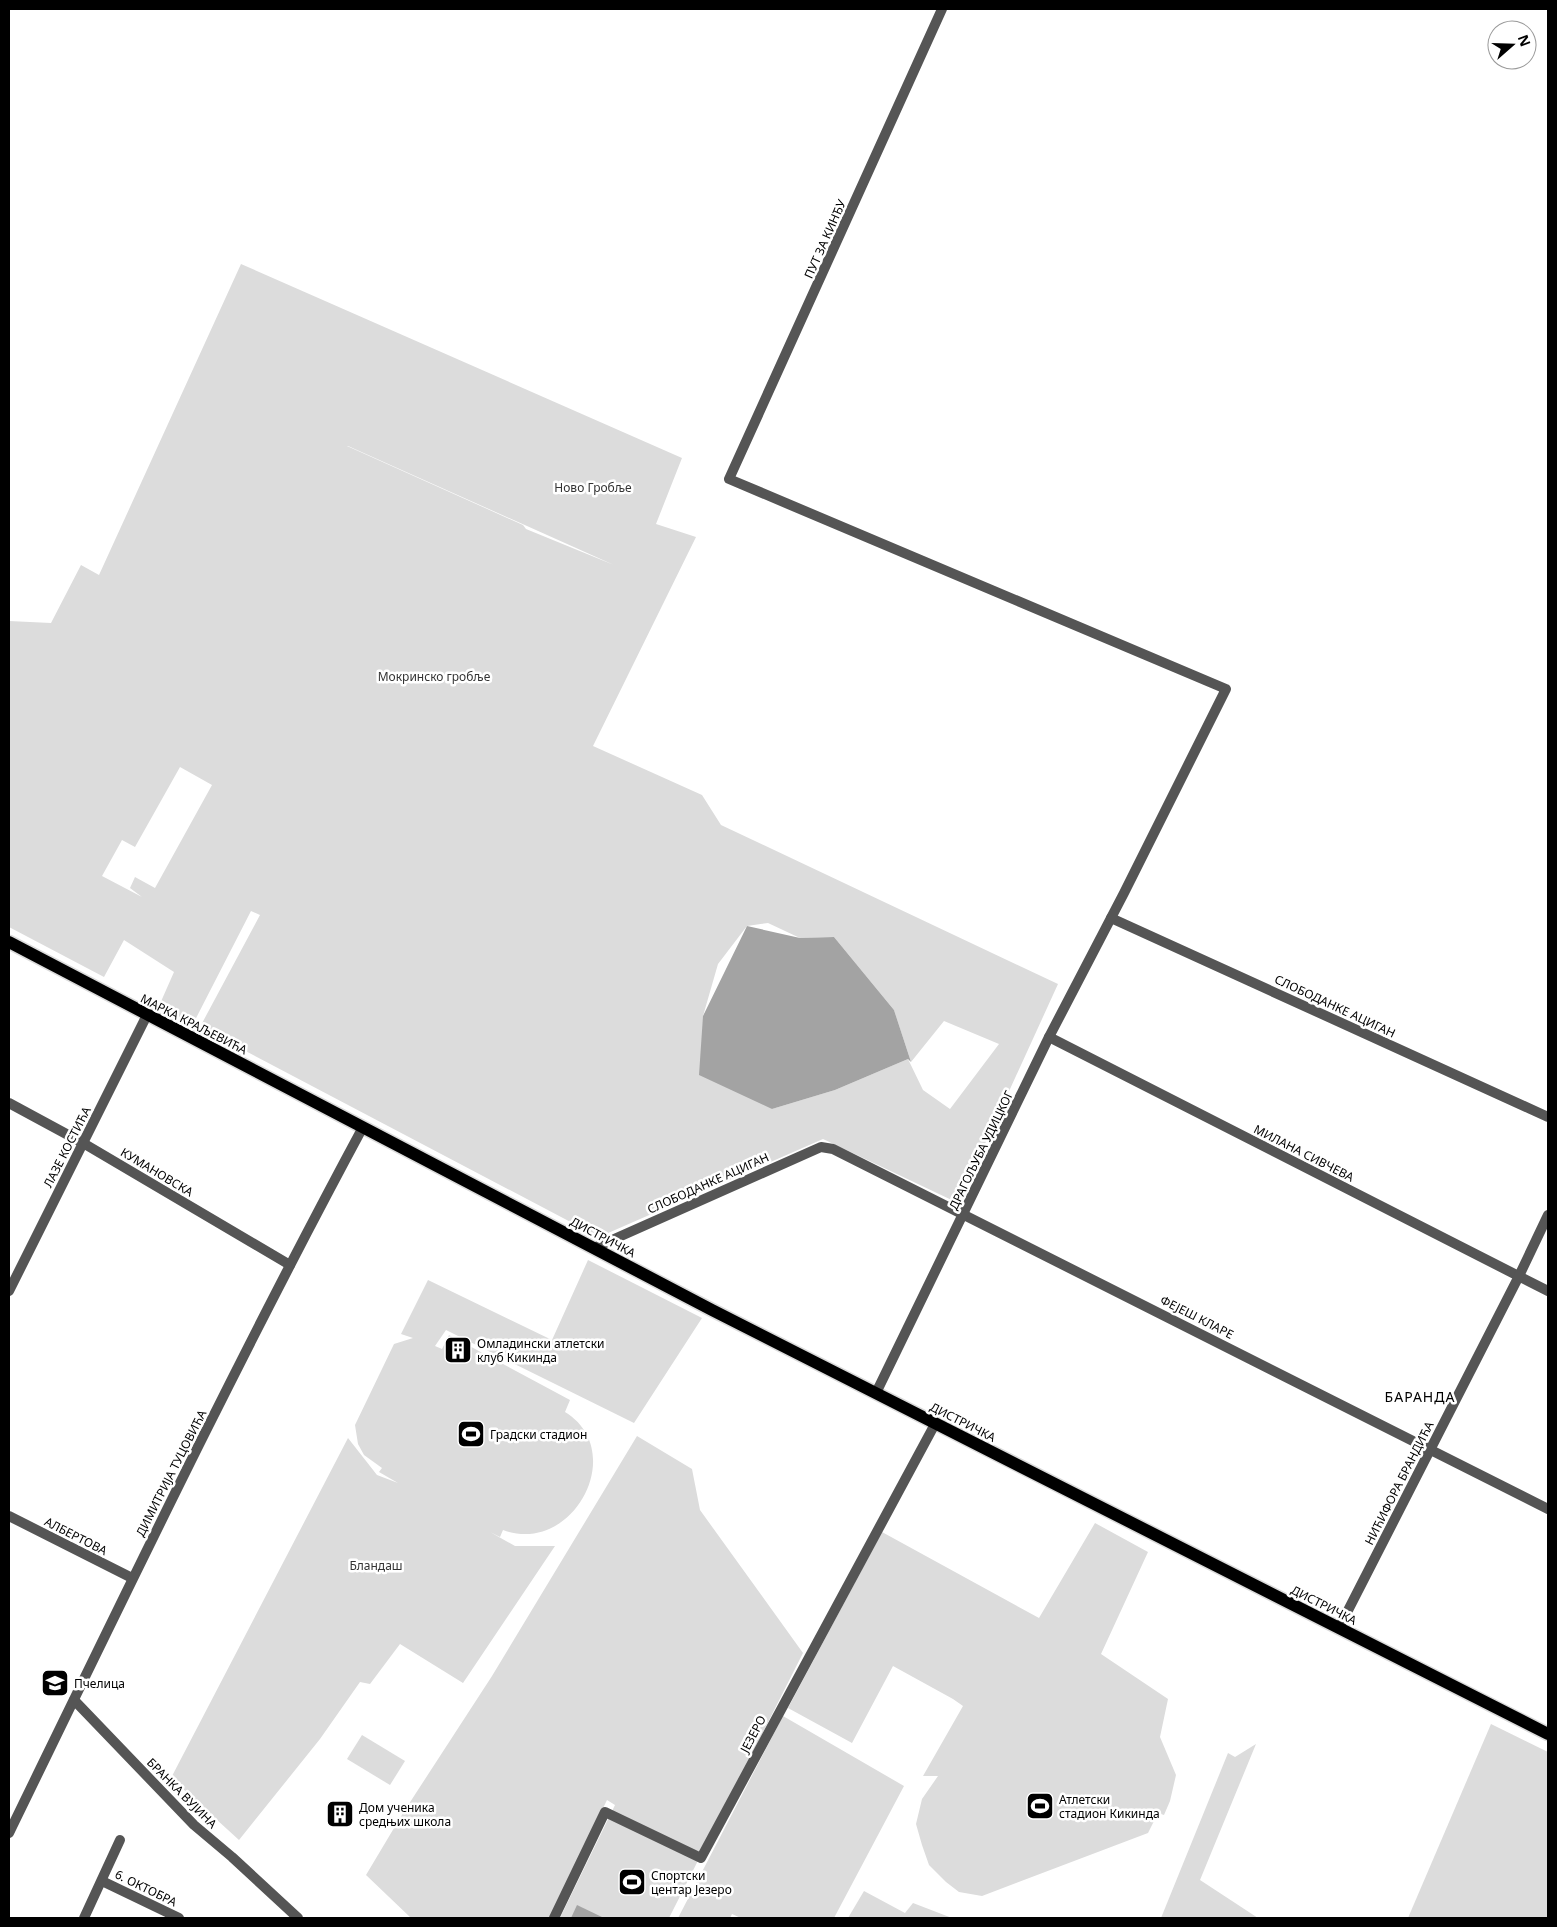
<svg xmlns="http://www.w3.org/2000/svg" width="1557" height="1927" font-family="'Noto Sans',sans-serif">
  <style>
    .green { fill: #dcdcdc; fill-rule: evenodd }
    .water { fill: #a3a3a3 }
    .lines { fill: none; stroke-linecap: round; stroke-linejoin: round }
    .major-casing { stroke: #dbdbdb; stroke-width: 15 }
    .minor { stroke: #555; stroke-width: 10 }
    .major { stroke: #000; stroke-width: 12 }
    .labels { text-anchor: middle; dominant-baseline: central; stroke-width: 5; stroke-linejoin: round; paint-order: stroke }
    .street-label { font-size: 12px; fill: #000; stroke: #fff }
    .park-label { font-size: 12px; fill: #333; stroke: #fff }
    .poi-label { font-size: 12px; fill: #000; stroke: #fff; text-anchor: start }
    .neighbourhood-label { font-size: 14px; letter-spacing: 1px; fill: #000; stroke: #fff }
  </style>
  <rect width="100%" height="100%" fill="#fff"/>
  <g class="green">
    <path d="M241 264 682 458 656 524 696 537 593 746 702 795 721 825 1058 984 958 1203 823 1139 599 1237 200 1027 260 915 251 911 193 1024 159 1006 174 972 124 940 104 977 9 927V621L51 623 81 565 99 575ZM347 446H348L614 565 526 529 523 525ZM180 767 212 785 155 888 135 877 130 888 142 897 102 876 122 840 135 847ZM768 923 800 938 834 937 894 1010 911 1062 944 1021 999 1044 950 1109 923 1090 908 1059 835 1090 772 1109 703 1016 718 964 747 926Z"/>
    <path d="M588 1260 702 1318 634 1423 446 1330 435 1346 442 1349 449 1335 570 1400 565 1412C629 1451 573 1556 503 1530L500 1537 490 1532 515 1546H555L463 1683 400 1644 370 1684 360 1682 320 1739 239 1840 171 1778 348 1438 377 1475 398 1483 379 1472 382 1468 364 1455 358 1444 355 1425 394 1344 413 1338 401 1334 428 1280 552 1340Z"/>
    <path d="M637 1436 692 1469 700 1510 803 1653 669 1918H560L615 1805 607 1800 549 1918H411L366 1875 403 1813 492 1676Z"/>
    <path d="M1095 1523 1148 1552 1101 1654 1168 1699 1160 1737 1176 1775 1170 1801 1164 1815 1158 1813 1148 1833 982 1896 959 1892 946 1882 929 1865 922 1845 916 1824 922 1799 938 1776H923L963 1706 953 1699 893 1666 852 1743 788 1708 882 1532 1039 1618Z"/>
    <path d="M783 1716 904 1786 834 1918H741L732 1914 730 1918H678Z"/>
    <path d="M1491 1724 1548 1752V1918H1408Z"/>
    <path d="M362 1735 405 1761 390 1785 347 1759Z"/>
    <path d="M1256 1744 1200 1880 1258 1918H1161L1228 1753 1235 1757Z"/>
    <path d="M864 1891 905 1913 913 1903 952 1918H848Z"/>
  </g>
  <g class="water">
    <path d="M747 926 800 938 834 937 894 1010 911 1062 908 1059 835 1090 772 1109 699 1075 703 1016Z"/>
    <path d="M577 1905 604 1918H571Z"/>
  </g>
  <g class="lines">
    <g class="major-casing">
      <path id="major" d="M9 942 712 1310 1548 1734"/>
    </g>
    <g class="minor">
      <path d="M1111 918 1548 1117"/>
      <path d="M1049 1037 1548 1291"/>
      <path d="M9 1103 83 1143 290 1265"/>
      <path d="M594 1248 821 1147 833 1149 1548 1509"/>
      <path d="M9 1291 147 1015"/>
      <path d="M876 1393 1049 1037 1124 893 1226 689 729 479 942 9"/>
      <path d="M9 1516 132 1578"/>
      <path d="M1339 1628 1519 1276 1548 1215"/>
      <path d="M74 1700 194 1825 232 1857 298 1918"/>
      <path d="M9 1833C124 1597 238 1359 363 1127"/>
      <path d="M102 1881 179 1918"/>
      <path d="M84 1918 120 1840"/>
      <path d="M554 1918 605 1812 701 1858 935 1424"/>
    </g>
    <use href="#major" class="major"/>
  </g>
  <defs>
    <g id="building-square" transform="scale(1.4375)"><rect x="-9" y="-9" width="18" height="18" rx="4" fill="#000" stroke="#fff"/><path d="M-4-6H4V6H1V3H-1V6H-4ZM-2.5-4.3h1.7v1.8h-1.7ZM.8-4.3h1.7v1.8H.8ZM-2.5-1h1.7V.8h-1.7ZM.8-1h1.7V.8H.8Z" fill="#fff"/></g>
    <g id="stadium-square" transform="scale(1.4375)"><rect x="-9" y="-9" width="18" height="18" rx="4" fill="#000" stroke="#fff"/><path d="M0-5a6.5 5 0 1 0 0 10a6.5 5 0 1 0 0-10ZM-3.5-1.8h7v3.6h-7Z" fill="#fff"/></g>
    <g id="school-square" transform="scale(1.4375)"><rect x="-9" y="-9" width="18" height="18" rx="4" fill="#000" stroke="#fff"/><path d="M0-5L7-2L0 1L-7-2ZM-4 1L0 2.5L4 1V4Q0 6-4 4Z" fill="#fff"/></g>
  </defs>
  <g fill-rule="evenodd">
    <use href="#building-square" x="458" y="1350"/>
    <use href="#stadium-square" x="471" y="1434"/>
    <use href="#school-square" x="55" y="1683"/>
    <use href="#stadium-square" x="1040" y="1806"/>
    <use href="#building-square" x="340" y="1814"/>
    <use href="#stadium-square" x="632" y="1882"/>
  </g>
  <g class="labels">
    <g class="street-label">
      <text transform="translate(825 239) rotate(-66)">ПУТ ЗА КИНЂУ</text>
      <text transform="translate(1335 1006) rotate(25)">СЛОБОДАНКЕ АЦИГАН</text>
      <text transform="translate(194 1024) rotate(27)">МАРКА КРАЉЕВИЋА</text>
      <text transform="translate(67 1147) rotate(-63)">ЛАЗЕ КОСТИЋА</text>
      <text transform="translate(981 1150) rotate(-64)">ДРАГОЉУБА УДИЦКОГ</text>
      <text transform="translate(1304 1153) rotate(27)">МИЛАНА СИВЧЕВА</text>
      <text transform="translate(157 1172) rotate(31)">КУМАНОВСКА</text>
      <text transform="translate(708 1183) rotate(-24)">СЛОБОДАНКЕ АЦИГАН</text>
      <text transform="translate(603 1237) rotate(28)">ДИСТРИЧКА</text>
      <text transform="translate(1197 1317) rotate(27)">ФЕЈЕШ КЛАРЕ</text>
      <text transform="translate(963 1422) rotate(27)">ДИСТРИЧКА</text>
      <text transform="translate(171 1473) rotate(-63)">ДИМИТРИЈА ТУЦОВИЋА</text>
      <text transform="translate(1399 1483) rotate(-63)">НИЋИФОРА БРАНДИЋА</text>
      <text transform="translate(76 1536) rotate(27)">АЛБЕРТОВА</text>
      <text transform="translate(1324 1605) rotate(27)">ДИСТРИЧКА</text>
      <text transform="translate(753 1734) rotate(-62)">ЈЕЗЕРО</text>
      <text transform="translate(182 1793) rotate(45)">БРАНКА ВУЈИНА</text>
      <text transform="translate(146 1888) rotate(26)">6. ОКТОБРА</text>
    </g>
    <g class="park-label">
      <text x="593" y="487">Ново Гробље</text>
      <text x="434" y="676">Мокринско гробље</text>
      <text x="376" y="1565">Бландаш</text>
    </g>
    <g class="poi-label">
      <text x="477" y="1343">Омладински атлетски<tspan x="477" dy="14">клуб Кикинда</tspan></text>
      <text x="490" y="1434">Градски стадион</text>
      <text x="74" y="1683">Пчелица</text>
      <text x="1059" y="1799">Атлетски<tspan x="1059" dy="14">стадион Кикинда</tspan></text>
      <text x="359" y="1807">Дом ученика<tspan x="359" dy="14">средњих школа</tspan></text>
      <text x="651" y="1875">Спортски<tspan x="651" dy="14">центар Језеро</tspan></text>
    </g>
    <g class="neighbourhood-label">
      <text x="1420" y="1396">БАРАНДА</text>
    </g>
  </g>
  <rect width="1557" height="1927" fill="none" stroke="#000000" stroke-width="20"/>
  <g transform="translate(1512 45) rotate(70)"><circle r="24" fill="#ffffff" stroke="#999999"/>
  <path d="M0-4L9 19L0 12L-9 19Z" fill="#000000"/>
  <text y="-8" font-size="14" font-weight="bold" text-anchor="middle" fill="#000000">N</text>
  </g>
</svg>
